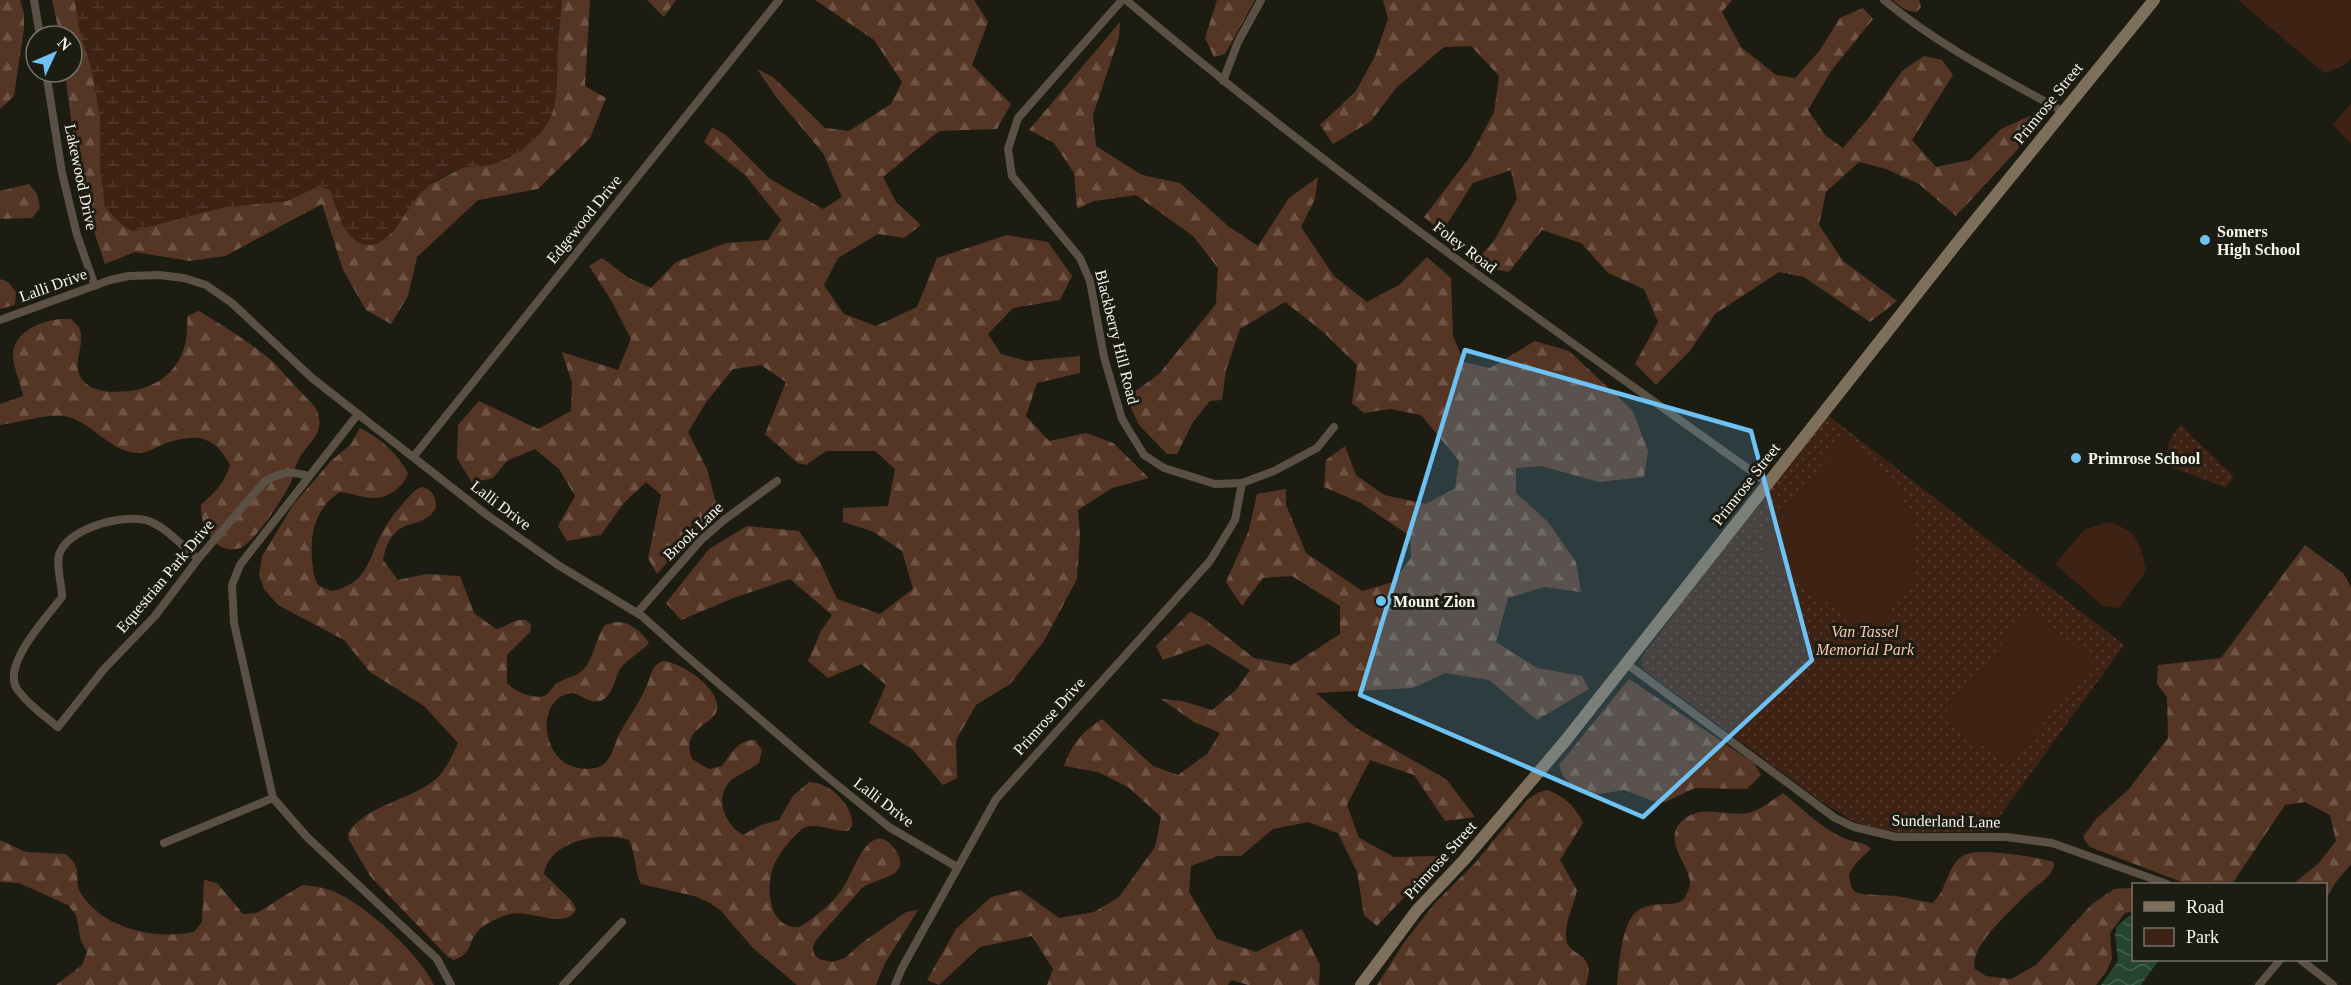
<svg xmlns="http://www.w3.org/2000/svg" width="2351" height="985" font-family="'Times New Roman',serif">
  <style>
    .green { fill: url(#green-dots) }
    .forest { fill: url(#forest-firs) }
    .wetland { fill: url(#wetland-marsh) }
    .pitch { fill: #3e2314 }
    .water { fill: url(#water-waves) }
    .lines { fill: none; stroke-linecap: round; stroke-linejoin: round }
    .minor { stroke: #5a5144; stroke-width: 8 }
    .secondary { stroke: #7d6f5a; stroke-width: 12 }
    .marked { fill: #6ec2f3; fill-opacity: 0.2; stroke: #6ec2f3; stroke-width: 4.5; stroke-linejoin: round }
    .poi-dot { fill: #6ec2f3; stroke: #1d1c12; stroke-width: 2 }
    .labels { text-anchor: middle; dominant-baseline: central; stroke-width: 6; stroke-linejoin: round; paint-order: stroke }
    .street-label { font-size: 16px; fill: #f6f5ee; stroke: #1d1c12 }
    .poi-label { font-size: 16px; font-weight: bold; fill: #f6f5ee; stroke: #1d1c12; text-anchor: start }
    .park-label { font-size: 16px; font-style: italic; fill: #f8c7ae; stroke: #1d1c12 }
  </style>
  <defs>
    <pattern id="green-dots" width="8" height="8" patternUnits="userSpaceOnUse" patternTransform="scale(1.5)"><rect width="8" height="8" fill="#3e2314"/><path d="M2 2h.1M6 6h.1" fill="none" stroke="#51392b" stroke-width="1.8" stroke-linecap="round"/></pattern>
    <pattern id="forest-firs" width="22" height="20" patternUnits="userSpaceOnUse" patternTransform="scale(1.5)"><rect width="22" height="20" fill="#553625"/><path d="M5 1l3.5 6h-7zM16 11l3.5 6h-7z" fill="#6e5445"/></pattern>
    <pattern id="wetland-marsh" width="20" height="14" patternUnits="userSpaceOnUse" patternTransform="scale(1.5)"><rect width="20" height="14" fill="#3e2314"/><path d="M1 5h8M5 5V1M11 12h8M15 12V8" fill="none" stroke="#51392b"/></pattern>
    <pattern id="water-waves" width="16" height="10" patternUnits="userSpaceOnUse" patternTransform="scale(1.5)"><rect width="16" height="10" fill="#254531"/><path d="M0 5q4-4 8 0t8 0" fill="none" stroke="#45604f"/></pattern>
  </defs>
  <rect width="100%" height="100%" fill="#1d1c12"/>
  <g class="green">
    <path d="M1829 416 2124 645 1989 831 1891 833 1855 822 1825 804 1644 670 1641 663 1642 657 1705 571Z"/>
    <path d="M2181 425 2234 477 2226 488 2169 466C2164 451 2170 435 2181 425Z"/>
  </g>
  <g class="forest">
    <path d="M0 0H20L24 14V28L14 96 0 109Z"/>
    <path d="M52 0H75L79 27 93 75 100 116V169L132 231 224 207 287 201 319 186 330 190 343 226 393 232 412 201 429 185 464 167 489 165 535 138 551 114 562 0H590L585 86 606 98 590 138 538 189 478 200 417 257 408 296 391 324 366 310 343 270 322 204 225 256 190 261 135 252 105 264C82 201 73 138 65 72H72V36H60Z"/>
    <path d="M647 0H676L664 17Z"/>
    <path d="M815 0H974L988 22 972 65 1011 104 997 129 939 131 883 177 896 202 921 225 904 238 878 234 838 258 824 285 844 314 876 326 917 307 937 258 1007 235 1048 242 1072 276 1060 300 1013 308 988 334 1001 354 1027 361 1080 356V373L1037 383 1026 416 1049 441 1086 433 1113 443 1149 478 1112 488 1078 510 1080 537 1077 579 1044 641 1010 684 976 705 956 740 957 778 943 785 912 749 869 723 886 685 861 664 828 678 808 661 821 631 832 615 790 579 736 597 681 620 666 603 709 549 747 526 799 531 819 560 837 599 880 614 913 589 902 551 872 531 843 522V508L888 506 895 469 875 451H826L806 465 798 463 765 434 786 382 761 365 733 369 707 401 688 432 707 469 717 507 657 574 648 558 661 495 646 482 623 504 601 535 567 541 558 526 575 496 559 469 535 449 507 461 493 478 472 483 457 458 458 425 479 401 538 429 571 411 572 383 562 352 618 370 631 339 611 300 589 266 602 258 629 278 651 288 676 262 726 243 768 240 781 220 746 176 704 142 712 127 726 135 770 179 823 209 842 197 823 153 776 97 757 69 773 77 825 128 849 131 891 104 902 82 874 40Z"/>
    <path d="M1217 0H1255L1225 54 1214 57 1205 38Z"/>
    <path d="M1383 0H1732L1722 12 1741 47 1776 75 1795 78 1820 50 1840 18 1863 8 1873 19 1831 71 1808 110 1825 135 1843 148 1871 115 1902 71 1924 56 1942 60 1953 75 1912 140 1936 167 1970 160 2001 129 2030 116 2043 122 1956 216 1919 184 1886 169 1859 162 1826 192 1819 225 1843 261 1897 301 1870 322 1804 277 1779 272 1715 314 1689 352 1656 385 1635 364 1658 322 1644 289 1608 273 1581 243 1542 230 1509 272 1472 265 1494 241 1517 199 1511 170 1473 183 1442 232 1424 217 1470 157 1494 112 1499 76 1471 46 1444 47 1396 88 1371 121 1333 144 1320 125 1356 91 1376 54 1388 19Z"/>
    <path d="M1893 0H1919L1921 7 1917 12C1907 12 1900 7 1893 0Z"/>
    <path d="M1120 22 1119 37 1093 115 1096 146 1142 175 1180 183 1228 226 1258 246 1289 198 1318 177 1315 199 1301 227 1334 276 1367 302 1399 285 1427 257 1451 278 1453 336 1464 362 1490 368 1535 341 1569 351 1633 411 1648 451 1644 477 1599 482 1541 466 1516 468V493L1548 522 1576 562 1581 592 1544 587 1508 598 1496 642 1537 668 1582 676 1589 689 1537 720 1489 680 1445 673 1413 688 1316 693 1356 728 1446 779 1475 817 1445 821 1414 775 1370 760 1347 805 1359 838 1394 857 1443 856 1377 926 1364 915 1357 872 1338 833 1308 822 1273 829 1241 856H1218L1191 866 1189 892 1217 939 1256 952 1302 929 1320 965 1319 985H1248L1231 980 1228 985H1047L1053 969 1032 936 980 947 939 985 927 980 956 929 991 897 1020 890 1059 918 1094 912 1119 897 1155 847 1161 817 1128 787 1098 772 1064 766C1072 744 1082 732 1102 719L1153 766 1178 775 1207 754 1220 733 1194 722 1161 699 1182 701 1212 710 1236 690 1250 670 1208 644 1163 660 1156 646 1190 612 1203 618 1254 658 1292 665 1340 634V606L1292 576 1263 578 1242 606 1226 582 1249 530 1257 494 1286 489V505L1306 553 1362 591 1393 582 1411 558 1410 536 1361 503 1324 487 1326 460 1345 446 1356 475 1384 495 1426 504 1455 488 1459 461 1421 415 1390 409 1364 413 1352 403 1357 365 1322 331 1285 302 1240 329 1226 370 1222 400 1210 401 1193 422 1177 454H1167L1139 425 1126 398 1159 374 1216 304 1218 268 1193 236 1136 195 1094 201 1077 209 1074 173 1054 143 1029 130Z"/>
    <path d="M29 184 37 194 40 208 32 218 0 219V191Z"/>
    <path d="M0 279 8 282 16 292 15 305 0 309Z"/>
    <path d="M199 311C224 326 249 342 271 360 281 369 289 380 299 390 304 396 314 404 317 411 327 435 304 445 297 463 294 468 294 475 292 480 285 496 254 543 240 548 231 551 221 549 215 542 204 531 201 520 201 505 214 493 225 483 230 465 214 435 196 433 164 444 156 447 147 454 138 453 110 453 91 420 64 416 44 414 20 422 0 425V404L23 396C21 383 13 368 13 355 14 328 50 317 71 319 74 322 79 326 80 330 86 350 64 373 93 388 105 393 118 392 130 391 171 385 190 356 187 316Z"/>
    <path d="M360 428C380 438 397 453 408 473 404 487 388 498 374 498 363 498 351 493 340 492 316 507 310 532 312 559 313 569 313 578 319 586L332 591C367 584 368 560 382 533 387 523 394 514 401 506 408 498 413 490 422 487 433 490 436 497 436 508 425 527 407 520 395 533 388 539 385 551 383 560L398 580 426 574 460 576 474 613 496 629C508 627 513 618 526 620L531 625 530 632 507 655V683C514 691 535 701 546 695 551 691 553 685 559 682 570 676 580 676 587 665 594 653 597 638 604 626 622 615 639 628 649 643 640 653 624 661 619 671 614 680 613 694 604 699 589 708 580 689 566 694 537 705 544 750 565 763 575 769 590 771 601 766 611 761 614 745 619 735 627 719 639 704 646 687 651 677 650 667 662 661 681 662 721 688 717 710 713 726 680 727 692 759L709 769 722 766C731 753 738 740 755 740L762 750 759 763C754 767 733 778 730 781 714 799 725 825 743 835L761 825 779 820 793 796 809 782C829 782 854 805 852 826L848 831C832 832 818 822 803 828 793 837 782 849 776 861 764 882 767 931 800 927 816 916 834 903 844 886 853 873 870 816 894 848 915 877 877 877 862 888L816 940 813 947 814 954 819 959 832 962 845 958 863 942 906 912 918 910 885 963 876 985H797L753 948 721 911 710 903 694 896 641 884C634 870 636 854 629 840 602 831 549 840 544 874L572 901 576 909C567 931 530 909 510 914 499 917 485 923 477 932 467 944 473 953 454 960L448 957 370 876 349 840 348 833C367 804 410 801 436 779 446 770 453 754 458 743L424 706 370 672 344 640 278 605 264 589 259 575 262 556 293 505 331 461 351 444Z"/>
    <path d="M2305 545 2343 573 2351 587V864L2336 882 2326 899V884H2293L2318 864 2336 841 2330 815 2305 802 2285 805 2232 884H2187L2090 847 2083 837 2096 819 2129 789 2168 738 2167 697 2157 684 2158 665 2221 658Z"/>
    <path d="M1629 679 1754 763 1761 775 1747 789 1695 788 1665 802 1653 801 1624 790 1593 795 1580 793 1563 776 1559 765Z"/>
    <path d="M1547 790C1563 795 1576 807 1583 823L1560 860 1577 890C1574 906 1565 920 1566 937 1567 959 1598 949 1586 985H1377L1403 944 1434 904 1475 863 1527 800 1537 793Z"/>
    <path d="M1783 793C1803 809 1825 832 1849 840 1858 843 1865 842 1871 849L1856 863 1849 874 1851 887 1855 892 1861 894 1896 896 1932 903C1945 893 1945 877 1955 863 1958 859 1964 854 1970 853 1987 849 2037 857 2054 862 2055 877 2035 885 2025 896 2011 911 1968 947 1975 969L1986 976 2011 979 2036 965 2092 904 2114 889 2133 888V911L2125 913 2110 933 2112 959 2106 972 2096 985H1617C1619 966 1621 934 1631 918 1646 894 1680 913 1686 895 1688 892 1690 886 1690 882 1688 863 1663 840 1681 822 1701 801 1730 819 1751 812 1762 809 1774 799 1783 793Z"/>
    <path d="M0 840 26 852 66 854C68 857 74 861 75 865 80 873 75 884 80 892 102 929 155 940 194 932L202 922 204 880 217 883 243 914 257 913 302 885C312 886 321 887 330 890 362 901 420 954 434 985H56L82 965 87 952 81 941 76 915 68 905 19 883 0 882Z"/>
  </g>
  <path class="wetland" d="M75 0H562C561 12 559 24 558 36 556 61 560 90 552 114 542 139 514 159 490 165 481 167 471 165 463 168 452 171 439 178 430 184 408 199 392 254 362 244 342 237 337 207 330 190L319 186 287 201 224 207 132 231 122 225 105 207 100 169V116L93 75 79 27Z"/>
  <g class="pitch">
    <path d="M2238 0H2351V59L2341 67 2324 73Z"/>
    <path d="M2351 103V144L2333 125Z"/>
    <path d="M1847 435 1882 468 1915 517 1911 584 1872 635 1764 557 1762 535Z"/>
    <path d="M2109 522C2137 531 2141 543 2146 571L2119 608 2103 606 2055 564 2085 529Z"/>
    <path d="M2030 610 2093 661 2008 765 1943 716Z"/>
  </g>
  <path class="water" d="M2133 913 2134 960H2159L2141 985H2101L2118 961 2115 935 2117 926Z"/>
  <g class="lines">
    <g class="minor">
      <path d="M34 0 40 36"/>
      <path d="M1122 0 1018 118 1008 149 1012 176 1080 258 1090 281 1104 357 1122 419 1144 455 1164 468 1215 484 1242 483 1274 471 1317 448 1334 427"/>
      <path d="M1126 0C1330 173 1549 327 1767 482"/>
      <path d="M1884 0C1938 45 2001 77 2062 111"/>
      <path d="M46 72 62 173 77 235 95 286"/>
      <path d="M1223 81 1238 42 1261 0"/>
      <path d="M0 320 110 280 129 276 159 275 184 278 206 285 232 303 312 378 487 515 558 565 642 616 683 653 825 775 889 827 957 867"/>
      <path d="M358 414 240 565 232 585 234 623 273 798 307 837 437 959 451 985"/>
      <path d="M414 456 779 0"/>
      <path d="M198 559C183 547 168 529 151 522 127 512 71 527 60 552 55 563 62 584 62 597 48 616 1 665 17 689 28 704 44 716 58 727L104 669 155 616 198 559 264 482C283 471 288 471 309 476"/>
      <path d="M637 613 701 540 724 520 777 481"/>
      <path d="M1627 664 1835 818 1854 827 1896 837H2006L2052 843 2167 884"/>
      <path d="M164 843 273 798"/>
      <path d="M2301 960 2333 985"/>
      <path d="M563 985 622 922"/>
      <path d="M895 985 902 968 996 799 1210 561 1235 520 1242 483"/>
      <path d="M2259 985 2280 960"/>
    </g>
    <path class="secondary" d="M1361 985 1417 910 1464 860 1566 740 1961 238 2154 0"/>
  </g>
  <path class="marked" d="M1465 350 1751 431 1812 660 1643 817 1360 695Z"/>
  <g class="poi-dot">
    <circle cx="2205" cy="240" r="6"/>
    <circle cx="2076" cy="458" r="6"/>
    <circle cx="1381" cy="601" r="6"/>
  </g>
  <g class="labels">
    <g class="street-label">
      <text transform="translate(2048 103) rotate(-51)">Primrose Street</text>
      <text transform="translate(81 177) rotate(78)">Lakewood Drive</text>
      <text transform="translate(584 219) rotate(-51)">Edgewood Drive</text>
      <text transform="translate(1465 247) rotate(37)">Foley Road</text>
      <text transform="translate(53 285) rotate(-20)">Lalli Drive</text>
      <text transform="translate(1117 337) rotate(76)">Blackberry Hill Road</text>
      <text transform="translate(1746 484) rotate(-52)">Primrose Street</text>
      <text transform="translate(501 505) rotate(37)">Lalli Drive</text>
      <text transform="translate(693 531) rotate(-44)">Brook Lane</text>
      <text transform="translate(165 576) rotate(-50)">Equestrian Park Drive</text>
      <text transform="translate(1049 716) rotate(-48)">Primrose Drive</text>
      <text transform="translate(884 802) rotate(37)">Lalli Drive</text>
      <text transform="translate(1946 821) rotate(1)">Sunderland Lane</text>
      <text transform="translate(1440 860) rotate(-48)">Primrose Street</text>
    </g>
    <g class="poi-label">
      <text x="2217" y="231">Somers<tspan x="2217" dy="18">High School</tspan></text>
      <text x="2088" y="458">Primrose School</text>
      <text x="1393" y="601">Mount Zion</text>
    </g>
    <g class="park-label">
      <text x="1865" y="631">Van Tassel<tspan x="1865" dy="18">Memorial Park</tspan></text>
    </g>
  </g>
  <rect x="2132" y="883" width="195" height="78" fill="#1d1c12" stroke="#74736a" stroke-width="1.5"/>
  <rect x="2144" y="902" width="30" height="9" fill="#7d6f5a" stroke="#74736a" stroke-width="1.5"/>
  <text x="2186" y="913" font-size="18" fill="#f6f5ee">Road</text>
  <rect x="2144" y="928" width="30" height="18" fill="#3e2314" stroke="#74736a" stroke-width="1.5"/>
  <text x="2186" y="943" font-size="18" fill="#f6f5ee">Park</text>
  <g transform="translate(54 54) rotate(46)"><circle r="28" fill="#1d1c12" stroke="#74736a" stroke-width="1.5"/>
  <path d="M0-4.5L10 22L0 15L-10 22Z" fill="#6ec2f3"/>
  <text y="-9" font-size="16" font-weight="bold" text-anchor="middle" fill="#f6f5ee">N</text>
  </g>
</svg>
